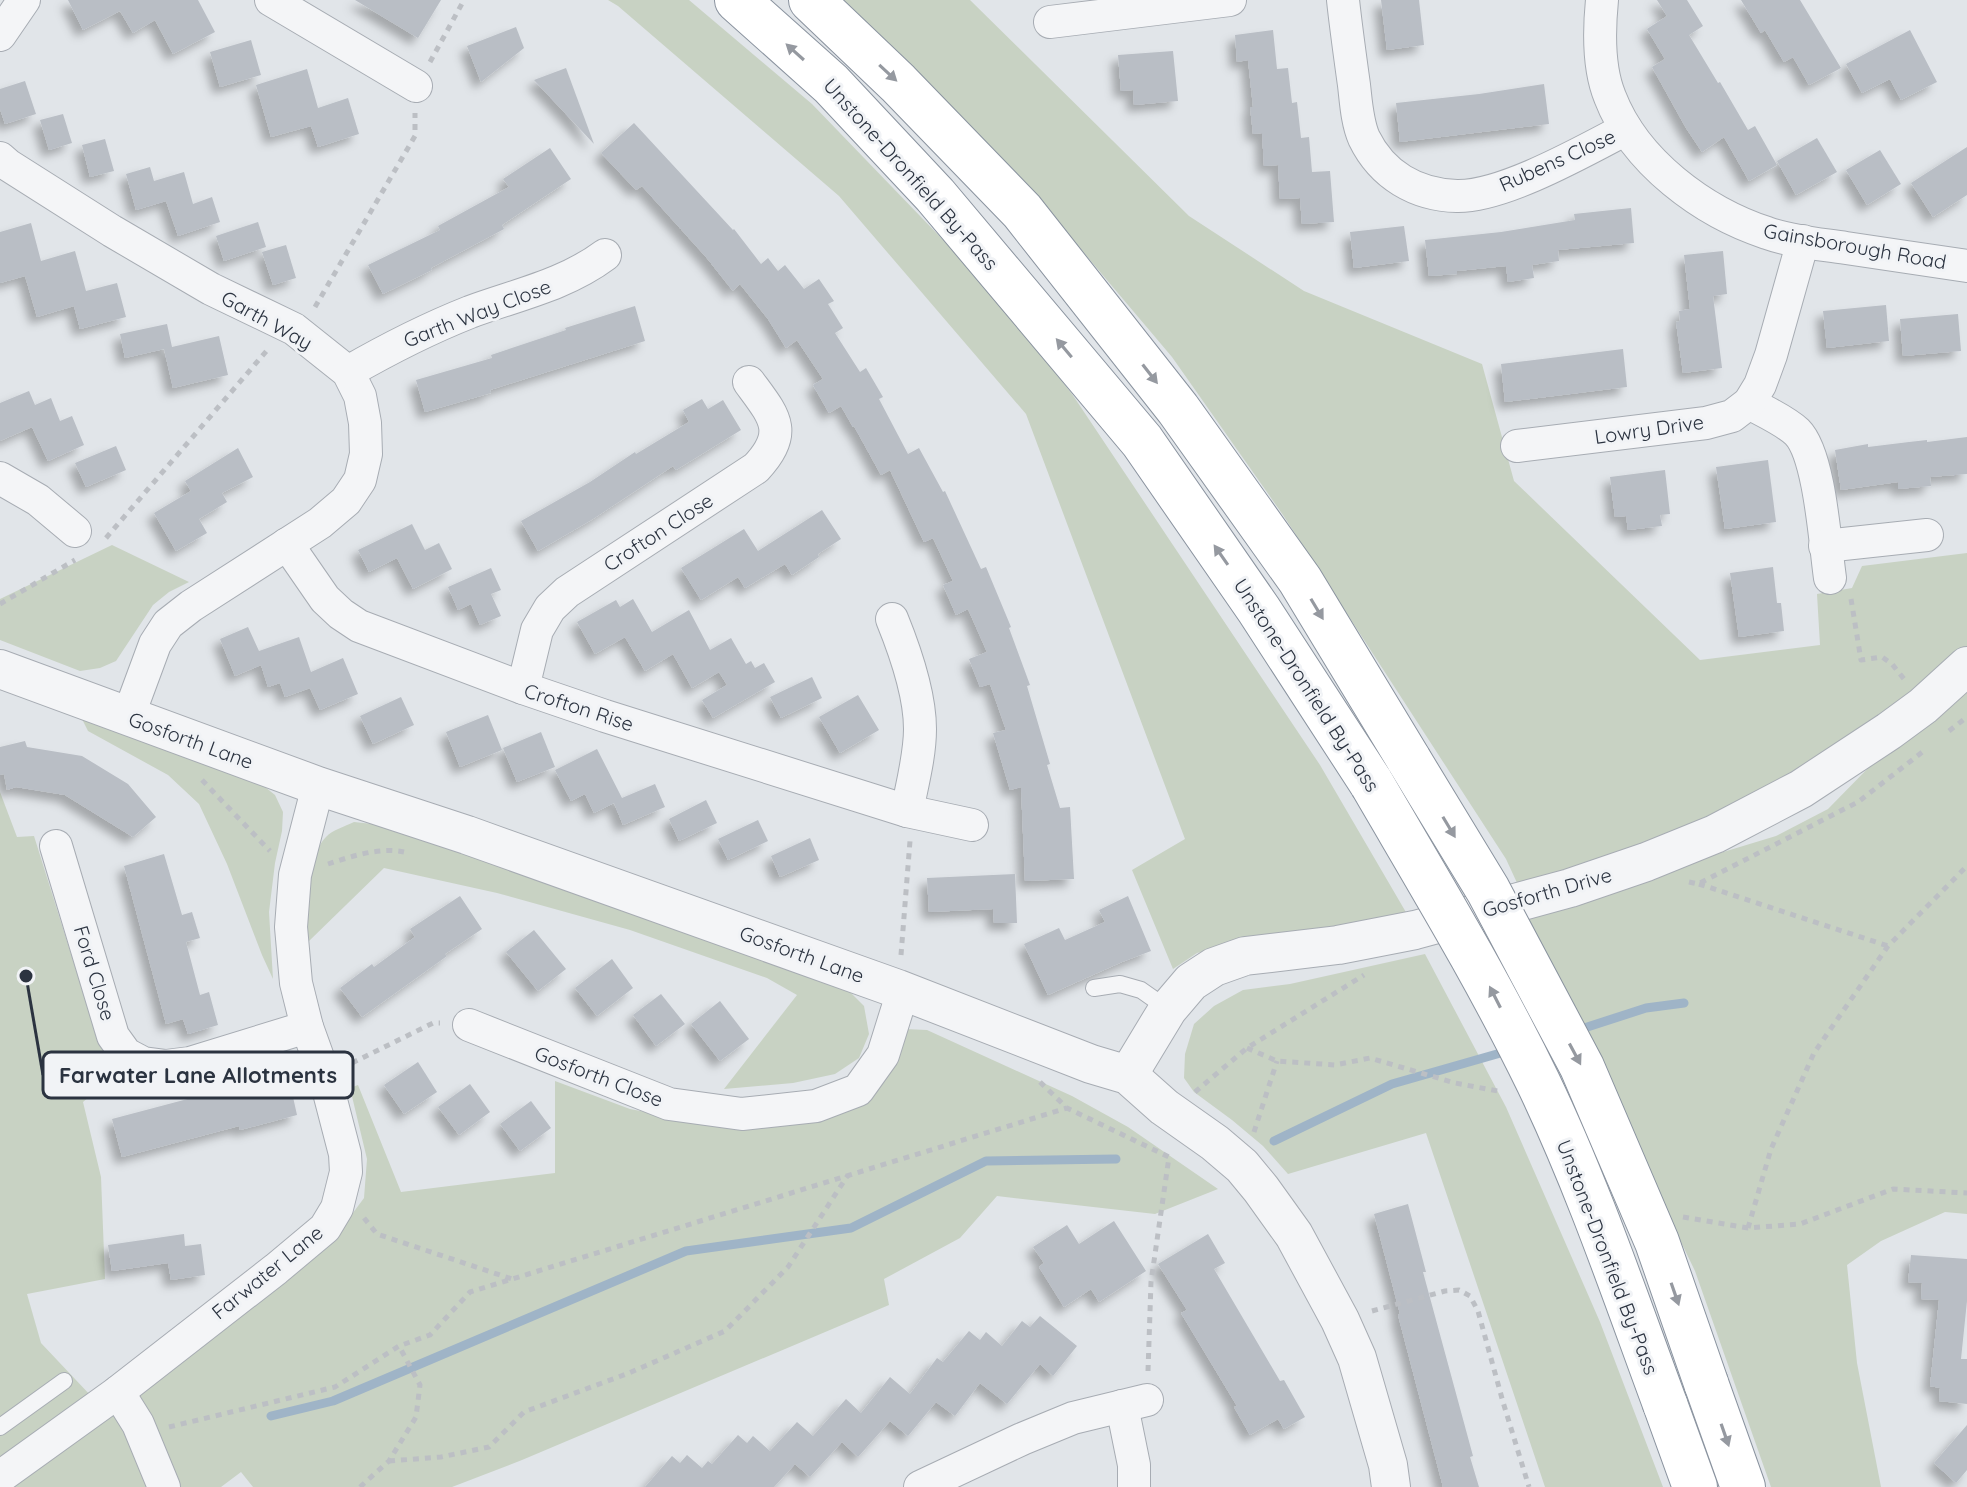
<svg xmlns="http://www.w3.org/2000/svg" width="1967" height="1487" font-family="Quicksand,sans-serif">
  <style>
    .green { fill: #c8d2c3 }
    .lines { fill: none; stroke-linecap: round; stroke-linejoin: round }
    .stream { stroke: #9fb4c7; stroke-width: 9 }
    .building { fill: #b9bec5; filter: url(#shadow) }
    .service-casing { stroke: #a7acb3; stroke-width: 18 }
    .minor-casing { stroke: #a7acb3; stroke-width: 34 }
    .tertiary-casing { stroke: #a7acb3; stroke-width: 40 }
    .trunk-casing { stroke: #8a939f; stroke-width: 46 }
    .path { stroke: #bcbfc4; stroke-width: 5; stroke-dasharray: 6 6; stroke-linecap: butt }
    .service { stroke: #f4f5f7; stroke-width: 16 }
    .minor { stroke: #f4f5f7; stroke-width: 32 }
    .tertiary { stroke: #f4f5f7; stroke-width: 38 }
    .trunk { stroke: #fff; stroke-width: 44 }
    .trunk-bridge-casing { stroke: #8a939f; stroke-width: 46; stroke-linecap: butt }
    .trunk-bridge { stroke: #fff; stroke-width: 44 }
    .oneway { fill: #9599a0 }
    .labels { text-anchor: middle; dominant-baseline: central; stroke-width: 6; stroke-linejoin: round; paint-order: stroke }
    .street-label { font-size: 20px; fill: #2b3340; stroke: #f1f3f6 }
    .leader { fill: none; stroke: #2b3340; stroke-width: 3 }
    .callout-dot { fill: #2b3340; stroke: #f1f3f6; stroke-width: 3 }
    .callout { fill: #f1f3f6; stroke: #2b3340; stroke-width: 3 }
    .callout-label { font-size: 22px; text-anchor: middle; font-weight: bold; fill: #2b3340 }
  </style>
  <defs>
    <filter id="shadow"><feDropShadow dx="-7" dy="7" stdDeviation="4" flood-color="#0004"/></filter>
  </defs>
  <rect width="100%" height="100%" fill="#e1e5e9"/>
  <g class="green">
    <path d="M608 0H689L812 104 948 245 1018 325 1072 394 1320 765 1407 914 1326 933 1238 943 1197 953 1173 969 1132 870 1185 839 1026 414 839 196 618 6Z"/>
    <path d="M842 0H970L1189 216 1304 291 1482 364 1514 481 1700 660 1820 645 1817 594 1852 588 1862 566 1967 553V646L1883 714 1756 797 1647 843 1518 885 1506 859 1283 515 1172 357 1013 169Z"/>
    <path d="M112 545 189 582 169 592 153 605 116 661 100 668 80 671 0 640V599Z"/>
    <path d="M1967 690V1214L1945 1212 1881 1241 1847 1265 1857 1363 1881 1487H1771L1695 1271 1522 913 1776 836 1828 809 1878 758Z"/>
    <path d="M79 713 255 779 275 795 283 812 282 831 275 863 269 912 273 979 262 955 227 864 199 804 168 775 88 731Z"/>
    <path d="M0 792 17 837 34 836 97 1037 106 1057 119 1072 83 1102 101 1177 105 1279 27 1294 41 1343 109 1415 338 1233 364 1198 367 1159 350 1088 358 1085 401 1192 555 1173V1081L630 1109 708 1124 808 1118 905 1029 927 1030 1072 1096 1128 1127 1218 1189 1155 1214 997 1196 960 1238 884 1279 889 1305 522 1460 452 1487H253L241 1472 221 1487H0Z"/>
    <path d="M354 822 382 825 846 988 864 1006 869 1034 859 1058 835 1074 793 1083 724 1089 797 995 767 978 630 930 497 893 384 868 308 942C307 918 308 853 326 837 332 830 346 826 354 822Z"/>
    <path d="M1425 954 1506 1107 1600 1322 1663 1487H1545L1426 1133 1288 1174 1263 1146 1232 1120 1194 1092 1184 1078 1185 1054 1194 1024 1214 1006 1243 990 1290 984Z"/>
  </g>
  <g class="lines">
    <g class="stream">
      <path d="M1575 1031 1646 1008 1684 1003"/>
      <path d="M1274 1141 1392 1084 1511 1050"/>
      <path d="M271 1416 333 1401 686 1251 851 1228 986 1161 1116 1159"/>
    </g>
  </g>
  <g class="building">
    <path d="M68 0H198L215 32 173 54 155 20 133 33 120 11 83 30Z"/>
    <path d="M355 0H441L418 38Z"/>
    <path d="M1381 0H1419L1424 45 1387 50Z"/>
    <path d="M1657 0H1687L1703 26 1689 35 1718 83 1720 82 1748 130 1755 126 1777 165 1749 181 1724 137 1702 152 1686 128 1652 67 1665 59 1647 29 1667 16Z"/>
    <path d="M1741 0H1800L1841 68 1809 85 1793 57 1784 62 1765 30 1761 33Z"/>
    <path d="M516 27 524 48 481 82 467 46Z"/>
    <path d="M1273 30 1277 69 1288 68 1292 103 1297 102 1301 138 1309 137 1312 172 1330 171 1334 222 1302 224 1300 198 1280 199 1278 165 1264 166 1262 133 1253 134 1250 107H1253L1248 60 1237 62 1235 35Z"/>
    <path d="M1910 30 1937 82 1901 100 1890 79 1862 93 1846 64Z"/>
    <path d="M251 40 261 75 220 87 210 52Z"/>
    <path d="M1173 51 1178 101 1134 105 1133 90 1121 91 1118 55Z"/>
    <path d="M566 68 594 144 534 80Z"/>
    <path d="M307 69 318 108 348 98 359 134 318 147 311 126 271 137 256 85Z"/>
    <path d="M25 81 36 114 5 124 0 109V89Z"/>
    <path d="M1544 84 1549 124 1400 142 1396 103 1479 94Z"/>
    <path d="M63 114 72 143 49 150 40 120Z"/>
    <path d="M634 123 733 230 734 229 761 264 768 258 778 271 785 265 804 289 819 279 834 301 828 304 843 328 835 333 860 372 866 368 883 397 879 399 908 454 919 448 943 492 945 491 981 569 986 567 1011 627 1009 628 1030 685 1027 686 1050 764 1047 765 1060 808 1070 807 1074 879 1025 881 1021 787 1010 790 993 733 1006 730 990 684 980 687 969 659 987 652 968 609 956 615 943 585 953 581 933 538 924 542 890 470 881 475 854 426 853 427 841 406 829 413 813 385 823 379 797 340 786 348 768 319 740 284 733 291 706 257 642 186 636 190 601 153Z"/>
    <path d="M1817 138 1837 172 1796 195 1777 161Z"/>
    <path d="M105 139 114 171 90 177 82 145Z"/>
    <path d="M1967 147V195L1933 217 1911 183Z"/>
    <path d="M550 148 571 179 502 225 504 229 431 268 432 270 383 294 368 265 440 230 438 226 509 187 503 179Z"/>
    <path d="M1880 150 1901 184 1867 205 1846 170Z"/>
    <path d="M150 167 154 181 184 172 193 204 212 197 220 222 178 236 166 201 136 210 126 174Z"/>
    <path d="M1631 208 1634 243 1558 250 1559 261 1532 265 1534 278 1508 282 1506 266 1457 271V274L1429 276 1425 240 1501 232 1575 220 1574 214Z"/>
    <path d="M258 222 266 247 224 261 216 236Z"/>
    <path d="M31 223 41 261 75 251 86 291 117 283 126 317 80 329 74 306 37 317 25 276 0 283V232Z"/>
    <path d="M1404 226 1409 261 1354 268 1350 232Z"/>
    <path d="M286 245 296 278 273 285 262 252Z"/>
    <path d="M1723 251 1727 294 1713 296 1722 368 1683 373 1676 322 1680 321 1679 311 1690 309 1684 255Z"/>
    <path d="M1886 305 1889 341 1827 348 1823 311Z"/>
    <path d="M635 306 645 341 490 390 491 393 425 412 416 380 492 358 491 355 566 330 565 328Z"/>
    <path d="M1958 314 1961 351 1903 356 1900 319Z"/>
    <path d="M167 324 172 347 219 336 228 375 173 388 164 349 125 358 120 334Z"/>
    <path d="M1623 349 1627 387 1505 402 1501 364Z"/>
    <path d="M29 391 35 405 51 398 60 421 72 416 84 445 48 461 32 427 0 441V403Z"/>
    <path d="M702 399 708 409 723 400 741 430 676 470 673 466 593 519 538 551 521 521 590 482 635 452 636 454 689 422 683 410Z"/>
    <path d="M1967 437V474L1930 477 1931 486 1898 489V482L1841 490 1835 450 1868 444V447L1909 442 1927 440V442Z"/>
    <path d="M116 446 126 470 86 487 75 463Z"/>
    <path d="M238 448 253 477 222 493 227 502 199 519 207 533 176 551 154 513 191 491 185 481Z"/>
    <path d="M1768 460 1776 522 1725 529 1716 467Z"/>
    <path d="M1665 470 1670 514 1660 515 1662 526 1628 530 1626 516 1615 517 1610 477Z"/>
    <path d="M822 510 841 539 818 554 819 557 792 575 785 564 745 588 738 577 701 600 681 568 744 529 758 551Z"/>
    <path d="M412 524 425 550 439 543 452 569 413 589 397 558 369 572 358 550Z"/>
    <path d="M1773 567 1777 603H1781L1784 631 1739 637 1730 573Z"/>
    <path d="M491 568 501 590 491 594 501 616 480 625 471 604 458 610 448 587Z"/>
    <path d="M633 599 652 632 689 610 710 650 731 638 746 664 751 661 755 668 764 663 775 682 713 718 702 700 727 685 719 672 692 688 673 654 645 671 625 637 595 654 577 622 616 600 620 607Z"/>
    <path d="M248 627 259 651 299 637 311 672 343 658 358 694 320 710 310 688 285 697 280 683 268 687 261 665 235 676 220 639Z"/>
    <path d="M812 677 822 698 781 718 770 697Z"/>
    <path d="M858 695 879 730 840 753 819 717Z"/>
    <path d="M401 697 414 725 373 744 360 716Z"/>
    <path d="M488 715 502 750 460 767 446 732Z"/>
    <path d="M541 732 555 767 517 782 503 748Z"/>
    <path d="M25 741 27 747 82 756 128 784 156 817 133 837 65 795 16 787 7 790 4 774 0 775V747Z"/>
    <path d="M597 749 622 798 655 784 665 807 623 825 614 803 594 813 585 794 571 801 555 770Z"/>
    <path d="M706 800 717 823 679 841 669 819Z"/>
    <path d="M758 820 768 841 728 860 718 839Z"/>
    <path d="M810 838 819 860 780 877 771 856Z"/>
    <path d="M164 854 182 915 192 912 200 938 186 942 200 995 209 992 218 1025 188 1034 183 1019 166 1024 124 866Z"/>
    <path d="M1015 874 1017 923H994L993 909 929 912 927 878Z"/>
    <path d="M460 896 482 929 445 954 447 956 362 1017 340 988 372 964 374 967 415 937 410 929Z"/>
    <path d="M1128 896 1151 951 1122 962 1048 995 1024 944 1059 928 1065 940 1105 922 1099 910Z"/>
    <path d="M534 930 566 969 538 991 506 952Z"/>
    <path d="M612 959 633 988 597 1016 575 988Z"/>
    <path d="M661 994 685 1024 656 1046 633 1015Z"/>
    <path d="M720 1001 749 1039 720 1061 691 1024Z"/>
    <path d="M418 1062 437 1092 404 1114 384 1085Z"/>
    <path d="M262 1082 266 1095 291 1088 297 1115 240 1130 239 1126 122 1157 112 1119 214 1092V1094Z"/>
    <path d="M470 1084 490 1112 459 1135 438 1107Z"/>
    <path d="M531 1101 551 1128 520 1151 500 1124Z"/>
    <path d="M1408 1204 1426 1272H1423L1473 1456 1470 1457 1479 1487H1443L1398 1315 1400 1314 1374 1214Z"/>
    <path d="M1114 1221 1146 1271 1099 1302 1091 1289 1064 1307 1039 1267 1044 1263 1033 1247 1067 1225 1079 1244Z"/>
    <path d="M184 1234 185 1246 201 1244 205 1275 171 1280 168 1263 112 1271 108 1245Z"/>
    <path d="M1208 1234 1225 1263 1214 1269 1280 1381 1284 1380 1305 1417 1284 1429 1278 1419 1250 1435 1234 1407 1237 1406 1181 1313 1187 1310 1158 1264Z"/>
    <path d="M1911 1255 1967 1259V1301L1961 1359H1967V1404L1939 1401 1940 1388 1930 1386 1939 1300 1921 1299 1922 1283 1908 1282Z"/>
    <path d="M1040 1316 1077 1346 1053 1376 1040 1364 1007 1404 980 1383 955 1416 936 1402 908 1436 890 1421 858 1457 842 1442 810 1477 795 1464 774 1487H645L672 1456 680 1463 687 1455 702 1468 708 1461 712 1464 738 1435 747 1443 753 1436 770 1451 797 1422 813 1436 846 1399 861 1413 890 1377 910 1394 937 1358 943 1362 969 1331 980 1340 986 1332 1002 1346 1022 1321 1030 1327Z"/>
    <path d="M1967 1425V1470L1956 1483 1934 1463Z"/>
  </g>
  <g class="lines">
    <g class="service-casing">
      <g id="service">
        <path d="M1094 988 1120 984 1141 990 1168 1009"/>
        <path d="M0 1427 64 1381"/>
      </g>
    </g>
    <g class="minor-casing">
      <g id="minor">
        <path d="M271 0 416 86"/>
        <path d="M1343 0C1346 28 1350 56 1354 85 1356 102 1357 122 1364 138 1382 175 1416 195 1457 196 1503 197 1584 151 1626 129"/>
        <path d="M1602 0C1599 30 1598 68 1610 97 1635 162 1703 212 1767 233 1792 242 1820 244 1846 248 1886 254 1927 260 1967 266"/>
        <path d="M1050 22 1230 0"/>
        <path d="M0 35 24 0"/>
        <path d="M0 158 8 165 112 231 211 289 294 329 348 372 360 396 365 423 366 454 360 480 346 501 320 523 191 606 168 624 155 644 128 717"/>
        <path d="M348 372C388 349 427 329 470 312 516 295 565 285 605 255"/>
        <path d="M1749 403C1765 412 1784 420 1797 432 1820 455 1825 544 1830 578"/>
        <path d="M1517 446 1706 423 1732 416 1749 403 1760 385 1771 355 1803 241"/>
        <path d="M0 478 38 500 75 531"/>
        <path d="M287 544 325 599 341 614 359 626 523 688 605 716 907 811 972 825"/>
        <path d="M1825 546 1927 535"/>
        <path d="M892 619C905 651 920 695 920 729 920 756 912 785 907 811"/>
        <path d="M523 688 537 630 550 608 567 592 756 468C790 432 774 416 749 382"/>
        <path d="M56 846 113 1036 126 1054 143 1063 166 1066 190 1063 307 1027"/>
        <path d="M469 1025 669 1104 742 1114 816 1106 858 1090 883 1055 903 991"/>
        <path d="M118 1392 138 1424 164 1487"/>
        <path d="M1122 1406 1134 1465V1487"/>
        <path d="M0 1477 118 1392 276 1269 325 1228 337 1208 346 1172 345 1154 325 1077 307 1027 296 983 291 927 295 875 318 786"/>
        <path d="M920 1487 1022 1439 1073 1418 1147 1400"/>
      </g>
    </g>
    <g class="tertiary-casing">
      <g id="tertiary">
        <path d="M0 669 318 786 467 835 898 989 1091 1064 1128 1075 1164 1107 1215 1143 1242 1166 1261 1189 1294 1235 1340 1320 1357 1358 1388 1465 1391 1487"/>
        <path d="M1128 1075 1168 1009 1191 982 1214 967 1245 956 1338 945 1415 930 1570 888 1646 862 1715 834 1801 789 1889 731 1923 706 1967 666"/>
      </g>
    </g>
    <g class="trunk-casing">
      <g id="trunk">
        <path d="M737 0 831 84 935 195 1142 441 1259 610 1372 784"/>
        <path d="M811 0 898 83 1022 211 1178 409 1300 580 1409 760"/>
        <path d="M1706 1383 1743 1487"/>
        <path d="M1665 1404 1695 1487"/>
      </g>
    </g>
    <g class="path">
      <path d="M430 62 464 0"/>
      <path d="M315 307 415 136V113"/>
      <path d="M106 538 269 348"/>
      <path d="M1851 599 1861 660 1882 657 1892 664 1904 679"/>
      <path d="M0 604 75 560"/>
      <path d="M1949 731 1967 717"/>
      <path d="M202 780 270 851"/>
      <path d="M328 864C352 856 380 847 404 852"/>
      <path d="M1689 882 1698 884 1858 802 1925 750"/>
      <path d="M1699 884 1888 946"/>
      <path d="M901 955 910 841"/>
      <path d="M1247 1048 1277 1061 1335 1065 1370 1058 1455 1083 1503 1092"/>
      <path d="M352 1063 433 1023H440"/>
      <path d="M1040 1082 1067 1108 1169 1157 1151 1282 1148 1371"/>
      <path d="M1195 1092 1247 1048 1364 975"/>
      <path d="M1254 1132 1277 1061"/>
      <path d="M1683 1217 1748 1228 1800 1224 1893 1189 1967 1193"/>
      <path d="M364 1218 377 1234 512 1279"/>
      <path d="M1748 1228 1771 1149 1814 1053 1888 946 1967 866"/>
      <path d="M1372 1311 1445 1291 1459 1290 1470 1296 1478 1311 1503 1402 1529 1487"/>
      <path d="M169 1427 335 1387 399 1346 430 1335 470 1292 1067 1108"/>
      <path d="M389 1461 441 1457 489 1447 524 1412 629 1373 725 1331 788 1267 848 1175"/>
      <path d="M360 1487 389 1461 416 1417 420 1385 399 1346"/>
    </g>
    <use href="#service" class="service"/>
    <use href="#minor" class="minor"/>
    <use href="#tertiary" class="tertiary"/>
    <use href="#trunk" class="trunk"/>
    <g class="trunk-bridge-casing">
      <g id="trunk-bridge">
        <path d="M1409 760 1488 890 1582 1067 1657 1242 1706 1383"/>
        <path d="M1372 784C1429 882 1488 979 1538 1082 1588 1186 1625 1296 1665 1404"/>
      </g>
    </g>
    <use href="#trunk-bridge" class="trunk-bridge"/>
  </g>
  <defs><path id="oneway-solid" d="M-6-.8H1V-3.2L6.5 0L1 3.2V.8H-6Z" transform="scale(2)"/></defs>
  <g class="oneway">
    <use href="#oneway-solid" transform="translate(795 52) rotate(-138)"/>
    <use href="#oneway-solid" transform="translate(888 73) rotate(43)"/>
    <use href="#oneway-solid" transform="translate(1064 348) rotate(-130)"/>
    <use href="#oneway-solid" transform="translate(1150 374) rotate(52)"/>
    <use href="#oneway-solid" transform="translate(1221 555) rotate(-125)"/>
    <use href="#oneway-solid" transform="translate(1317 609) rotate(59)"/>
    <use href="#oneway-solid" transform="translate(1449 827) rotate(59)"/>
    <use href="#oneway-solid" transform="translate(1495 997) rotate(-117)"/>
    <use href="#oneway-solid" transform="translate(1575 1054) rotate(62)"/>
    <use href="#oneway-solid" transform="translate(1675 1294) rotate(71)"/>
    <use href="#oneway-solid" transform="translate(1725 1435) rotate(71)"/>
  </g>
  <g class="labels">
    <g class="street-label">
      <text transform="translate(1557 160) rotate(-24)">Rubens Close</text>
      <text transform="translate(911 174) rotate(48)">Unstone-Dronfield By-Pass</text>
      <text transform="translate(1855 246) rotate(10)">Gainsborough Road</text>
      <text transform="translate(477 313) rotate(-21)">Garth Way Close</text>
      <text transform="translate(267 320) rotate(29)">Garth Way</text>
      <text transform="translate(1649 429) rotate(-8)">Lowry Drive</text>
      <text transform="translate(658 532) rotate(-33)">Crofton Close</text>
      <text transform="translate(1307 685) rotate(57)">Unstone-Dronfield By-Pass</text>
      <text transform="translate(579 707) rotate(18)">Crofton Rise</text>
      <text transform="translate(191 740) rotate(20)">Gosforth Lane</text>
      <text transform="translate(1547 892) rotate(-16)">Gosforth Drive</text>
      <text transform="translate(802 954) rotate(20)">Gosforth Lane</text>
      <text transform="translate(95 973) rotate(73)">Ford Close</text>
      <text transform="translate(599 1076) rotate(21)">Gosforth Close</text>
      <text transform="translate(1608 1257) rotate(69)">Unstone-Dronfield By-Pass</text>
      <text transform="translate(267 1272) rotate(-39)">Farwater Lane</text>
    </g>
  </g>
  <path class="leader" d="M26 976L43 1075"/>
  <circle class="callout-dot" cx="26" cy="976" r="8"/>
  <rect class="callout" x="43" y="1052" width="310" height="46" rx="8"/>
  <g class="callout-label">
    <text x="198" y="1083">Farwater Lane Allotments</text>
  </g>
</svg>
